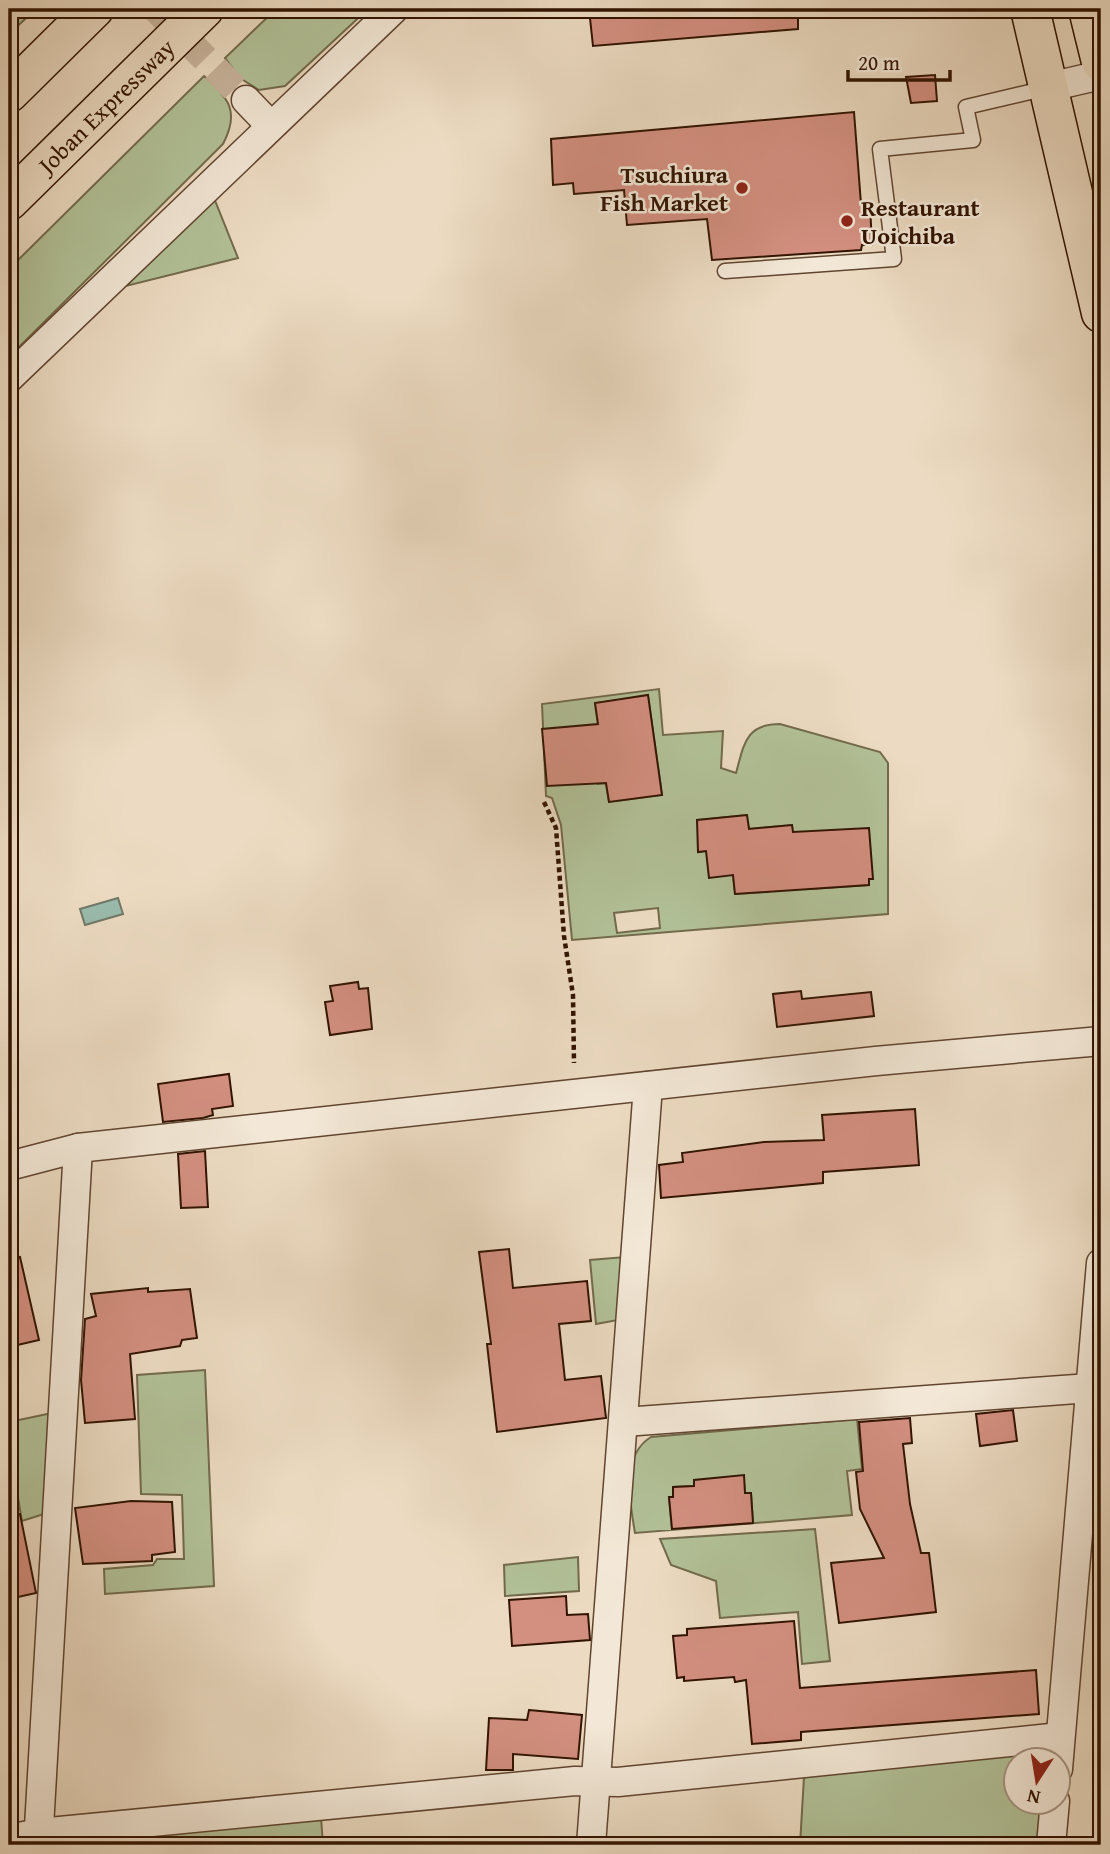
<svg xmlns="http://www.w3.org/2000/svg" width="1110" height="1854" font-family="'Gentium Book Plus',serif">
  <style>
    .green { fill: #b2c198; stroke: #726a4c; stroke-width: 2; fill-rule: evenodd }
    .water { fill: #99bcae; stroke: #6f7868; stroke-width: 2 }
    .building { fill: #d38f80; stroke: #311300; stroke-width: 2 }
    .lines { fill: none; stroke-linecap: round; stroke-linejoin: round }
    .minor-tunnel { stroke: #c7b39b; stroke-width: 28; stroke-dasharray: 28 14; stroke-linecap: butt }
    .service-casing { stroke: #604530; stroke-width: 17 }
    .minor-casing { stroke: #604530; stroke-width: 31 }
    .primary-casing { stroke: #311300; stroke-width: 41 }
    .motorway-casing { stroke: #311300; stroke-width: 41 }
    .path { stroke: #311300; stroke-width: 4.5; stroke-dasharray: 5 3.5; stroke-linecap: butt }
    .service { stroke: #f3e8d7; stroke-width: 14 }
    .minor { stroke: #f3e8d7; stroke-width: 28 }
    .primary { stroke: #ecdbc2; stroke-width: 38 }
    .motorway { stroke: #ecdbc2; stroke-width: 38 }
    .poi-dot { fill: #8f2418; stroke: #f3e8d7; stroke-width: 2.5 }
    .labels { text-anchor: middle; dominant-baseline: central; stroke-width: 5; stroke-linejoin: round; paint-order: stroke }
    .street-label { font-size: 24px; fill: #311300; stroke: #f3e8d7 }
    .poi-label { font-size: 24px; font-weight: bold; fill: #311300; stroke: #f3e8d7; text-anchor: end }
  </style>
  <rect width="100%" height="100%" fill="#ecdbc2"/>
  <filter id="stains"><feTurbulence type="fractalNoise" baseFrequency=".00286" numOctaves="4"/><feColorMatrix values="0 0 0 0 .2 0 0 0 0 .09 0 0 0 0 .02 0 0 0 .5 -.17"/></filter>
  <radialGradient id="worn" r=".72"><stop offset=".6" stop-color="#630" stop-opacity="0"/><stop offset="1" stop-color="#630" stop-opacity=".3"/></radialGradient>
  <g class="green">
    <path d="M9 9H36L9 34Z"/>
    <path d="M276 9H368L285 86 259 90 240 78 225 58Z"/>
    <path d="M204 76C229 98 240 112 223 144L9 357V269Z"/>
    <path d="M214 198 238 258 126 286Z"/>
    <path d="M659 689 663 735 723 731 721 768 736 773C744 745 745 724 780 724L880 752 888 763V914L572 940 561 825 552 798 546 796 542 704ZM648 696 662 795 609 802 606 783 598 784 594 753 602 751 595 703ZM746 815 749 829 792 825 794 855 873 879H869L868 885 810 889 808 871 768 892 735 894 733 875 706 851 699 852 700 820ZM658 908 660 928 617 933 614 913Z"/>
    <path d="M625 1257 618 1320 596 1324 590 1260Z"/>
    <path d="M205 1370 214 1586 105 1594 104 1569 153 1565 157 1559H184L182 1495 141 1494 137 1375Z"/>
    <path d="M52 1413 44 1514 22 1521 9 1446V1422Z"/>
    <path d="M857 1419 862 1469 847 1471 852 1515 635 1533C630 1503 620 1456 651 1437ZM694 1480 744 1482 745 1493H751L753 1523 672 1529 669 1498 673 1497V1487L694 1486Z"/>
    <path d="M815 1529 830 1661 802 1664 798 1612 720 1618 716 1581 671 1565 660 1539Z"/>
    <path d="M578 1557 579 1591 505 1596 504 1565Z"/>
    <path d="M1035 1750 1043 1759H1016V1801L1041 1802 1037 1845H800L804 1777Z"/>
    <path d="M321 1817 323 1845H53Z"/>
  </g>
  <path class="water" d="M118 898 123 914 85 925 80 909Z"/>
  <g class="building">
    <path d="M589 9H798V29L593 46Z"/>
    <path d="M935 75 937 101 911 103 906 77Z"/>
    <path d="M854 112 861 204 870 205 872 245H862L861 250 712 260 707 219 627 225 624 190 574 194 573 183 553 185 551 139Z"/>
    <path d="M648 695 662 795 609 802 606 783 547 786 542 729 598 724 595 703Z"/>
    <path d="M747 815 749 829 792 825 793 832 869 828 873 879H869V885L735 894 733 875 709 878 706 851 698 852 697 820Z"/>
    <path d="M358 982 359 989 368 988 372 1029 330 1035 325 1002 333 1001 330 986Z"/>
    <path d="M801 991 802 999 871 992 874 1016 777 1027 773 994Z"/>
    <path d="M229 1074 233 1106 212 1109 213 1115 203 1118 163 1122 158 1084Z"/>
    <path d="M915 1109 919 1165 823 1172V1183L661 1198 659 1165 683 1162 682 1153 764 1142 824 1140 822 1115Z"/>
    <path d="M205 1151 208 1207 181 1208 178 1154Z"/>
    <path d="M509 1249 513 1288 587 1281 591 1321 559 1324 565 1380 601 1376 606 1418 497 1432 487 1344H491L479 1252Z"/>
    <path d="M20 1257 39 1340 9 1347V1259Z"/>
    <path d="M148 1288V1292L190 1289 197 1338 182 1340 180 1346 130 1354 135 1419 85 1423 81 1380 85 1319 96 1316 91 1294Z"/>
    <path d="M1013 1410 1017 1441 980 1446 976 1414Z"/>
    <path d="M910 1418 912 1443 903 1444 910 1504 921 1553H929L936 1612 839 1623 831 1563 884 1558 860 1509 856 1472 863 1471 859 1422Z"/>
    <path d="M744 1475 745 1493H751L753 1523 672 1529 669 1497H673V1487L694 1486V1480Z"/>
    <path d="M131 1501 172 1502 175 1552 152 1555V1561L83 1564 75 1508Z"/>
    <path d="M20 1514 36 1593 9 1599V1515Z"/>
    <path d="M566 1596 567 1615 588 1614 590 1640 512 1646 509 1600Z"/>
    <path d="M794 1621 800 1688 1036 1670 1039 1714 801 1732V1740L752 1744 746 1680 735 1682 734 1677 684 1681V1677L677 1678 673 1636 687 1635V1629Z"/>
    <path d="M529 1710 582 1715 578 1759 513 1754V1770H486L489 1718 527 1720Z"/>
  </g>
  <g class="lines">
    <path class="minor-tunnel" d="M156 9 246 100"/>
    <g class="service-casing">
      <path id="service" d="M725 271 894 259 880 149 973 140 966 107 1047 88"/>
    </g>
    <g class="minor-casing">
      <g id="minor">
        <path d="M1049 87 1101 75"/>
        <path d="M246 100 270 125"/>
        <path d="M9 378 394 9"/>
        <path d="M9 1166 78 1148 876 1061 1101 1041"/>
        <path d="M624 1422 1090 1388"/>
        <path d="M1058 1769 1101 1263"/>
        <path d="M9 1839 39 1833 575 1781 618 1782 1060 1737"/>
        <path d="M38 1845 78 1148"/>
        <path d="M591 1845 648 1086"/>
        <path d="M1051 1845 1055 1801"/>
      </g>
    </g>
    <g class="primary-casing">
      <g id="primary">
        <path d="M1030 9 1101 313"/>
        <path d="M1088 9 1101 62"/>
      </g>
    </g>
    <g class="motorway-casing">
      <g id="motorway">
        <path d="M9 93 94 9"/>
        <path id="s1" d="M9 201 204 9"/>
      </g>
    </g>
    <path class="path" d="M544 802 556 828 564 936 573 995 574 1063"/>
    <use href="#service" class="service"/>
    <use href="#minor" class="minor"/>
    <use href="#primary" class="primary"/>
    <use href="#motorway" class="motorway"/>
  </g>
  <g class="poi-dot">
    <circle cx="742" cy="188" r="7"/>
    <circle cx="847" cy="221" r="7"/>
  </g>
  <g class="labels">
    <g class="street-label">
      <text stroke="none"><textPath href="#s1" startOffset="136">Joban Expressway</textPath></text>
    </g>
    <g class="poi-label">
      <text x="728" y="174">Tsuchiura<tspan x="728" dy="28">Fish Market</tspan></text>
      <text x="861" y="207" text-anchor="start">Restaurant<tspan x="861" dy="28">Uoichiba</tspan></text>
    </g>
  </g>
  <rect width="1110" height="1854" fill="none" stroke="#ecdbc2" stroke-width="35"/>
  <rect x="10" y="10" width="1089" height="1833" fill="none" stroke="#311300" stroke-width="3.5"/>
  <rect x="18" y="18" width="1075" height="1819" fill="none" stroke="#311300" stroke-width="2"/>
  <g transform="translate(1037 1781) rotate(192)"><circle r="33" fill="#f3e8d7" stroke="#a59381" stroke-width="2"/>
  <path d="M0-5L12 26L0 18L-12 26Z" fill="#8f2418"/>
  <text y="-10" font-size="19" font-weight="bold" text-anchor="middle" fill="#311300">N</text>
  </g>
  <path d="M848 70v10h102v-10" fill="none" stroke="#311300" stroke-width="3.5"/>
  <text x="858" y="70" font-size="21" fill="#311300" stroke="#f3e8d7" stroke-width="5" paint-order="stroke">20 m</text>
  <rect width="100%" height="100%" filter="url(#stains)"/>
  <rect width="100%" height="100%" fill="url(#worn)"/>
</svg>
